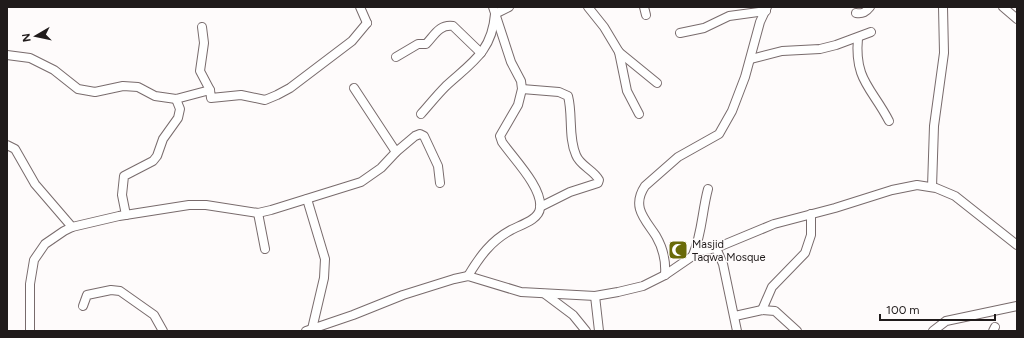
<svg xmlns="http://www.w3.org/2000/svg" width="1024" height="338" font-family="Figtree,sans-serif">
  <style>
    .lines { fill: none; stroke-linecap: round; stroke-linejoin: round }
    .minor-casing { stroke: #786b6c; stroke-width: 10 }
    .minor { stroke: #fff; stroke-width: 8 }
    .labels { text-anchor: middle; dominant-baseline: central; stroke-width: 3; stroke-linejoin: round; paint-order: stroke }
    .poi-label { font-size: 11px; fill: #201b1b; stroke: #fefbfb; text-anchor: start }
  </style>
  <rect width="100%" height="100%" fill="#fefbfb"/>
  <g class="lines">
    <g class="minor-casing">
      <g id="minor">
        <path d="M360 7 367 23"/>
        <path d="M588 7 604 27 619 52 657 83"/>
        <path d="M644 7 646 15"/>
        <path d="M1003 7 1017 19"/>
        <path d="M856 13C863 14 866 12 870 7"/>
        <path d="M202 27 204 43 200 71 210 90"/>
        <path d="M680 33 704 28 729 16 766 11"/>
        <path d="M858 38C854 80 872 88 889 121"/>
        <path d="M619 52 627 91 639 114"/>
        <path d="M7 55 30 58 54 70 78 89 95 92 123 86 138 87 155 96 176 99 210 90 211 98 241 95 265 100 277 95 290 88 352 41 367 23"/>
        <path d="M396 57 418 44H426C434 36 439 24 453 26L481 53"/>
        <path d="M751 59 782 51 820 49 836 45 871 32"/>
        <path d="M354 88 396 152"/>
        <path d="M522 89 559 92 568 96C573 115 568 137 576 155 580 166 594 170 599 180L598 183 570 192 540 207"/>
        <path d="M421 114C429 105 437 95 446 86 471 63 492 52 495 14L509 7"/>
        <path d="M7 145 15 149 35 184 72 227"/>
        <path d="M932 187 934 126 944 53 943 7"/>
        <path d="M307 199 325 259 324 278 312 329"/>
        <path d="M258 213 265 249"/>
        <path d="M126 215 122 195 124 176 153 161 157 156 163 139 178 118 180 109 176 99"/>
        <path d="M716 248 723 264 737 331"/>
        <path d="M693 255C702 234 702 211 708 189"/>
        <path d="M665 275C666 262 663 248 656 236 645 219 631 207 645 186L678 157 719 134 732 111 745 77 760 22 767 7"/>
        <path d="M468 276C480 256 491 241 511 230 520 225 539 220 540 208 543 188 513 158 502 142L500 136 518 105 522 89 521 81 511 62 493 7"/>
        <path d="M545 294 573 315 586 331"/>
        <path d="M595 296 599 331"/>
        <path d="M83 306 87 295 111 290 120 291 154 315 163 331"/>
        <path d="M762 310 772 287 805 253 811 235V214"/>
        <path d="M735 316 762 310 775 311 797 331"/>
        <path d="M30 331V284L34 260 45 244 64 231 72 227 119 216 189 205H206L258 213 271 210 361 182 381 168 396 152 415 136 420 134 424 136 438 166 440 183"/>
        <path d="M306 331 353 315 403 295 454 279 468 276 521 292 595 296 618 292 643 286 665 275 700 251 716 248 774 224 835 208 892 190 917 185 936 188 955 196 1017 245"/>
        <path d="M933 331 946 321 1017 306"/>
        <path d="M993 331 995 327"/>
      </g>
    </g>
    <use href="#minor" class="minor"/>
  </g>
  <defs>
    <g id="mosque-square" transform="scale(1)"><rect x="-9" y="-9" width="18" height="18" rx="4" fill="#696a09" stroke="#fefbfb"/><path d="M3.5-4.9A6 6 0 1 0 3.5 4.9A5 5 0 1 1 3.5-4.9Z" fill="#fff"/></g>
  </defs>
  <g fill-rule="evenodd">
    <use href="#mosque-square" x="678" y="250"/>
  </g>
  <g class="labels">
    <g class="poi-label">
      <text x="692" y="244">Masjid<tspan x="692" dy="13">Taqwa Mosque</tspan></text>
    </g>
  </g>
  <rect width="1024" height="338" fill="none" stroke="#201b1b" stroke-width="16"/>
  <g transform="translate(36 36) rotate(261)" stroke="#fefbfb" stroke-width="3" paint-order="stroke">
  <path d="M0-3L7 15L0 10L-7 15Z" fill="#201b1b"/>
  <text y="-6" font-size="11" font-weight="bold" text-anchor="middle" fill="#201b1b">N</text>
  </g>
  <path d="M880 314v6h115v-6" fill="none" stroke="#201b1b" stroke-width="2"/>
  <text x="886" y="314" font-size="12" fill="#201b1b" stroke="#fefbfb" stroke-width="3" paint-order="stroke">100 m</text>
</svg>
